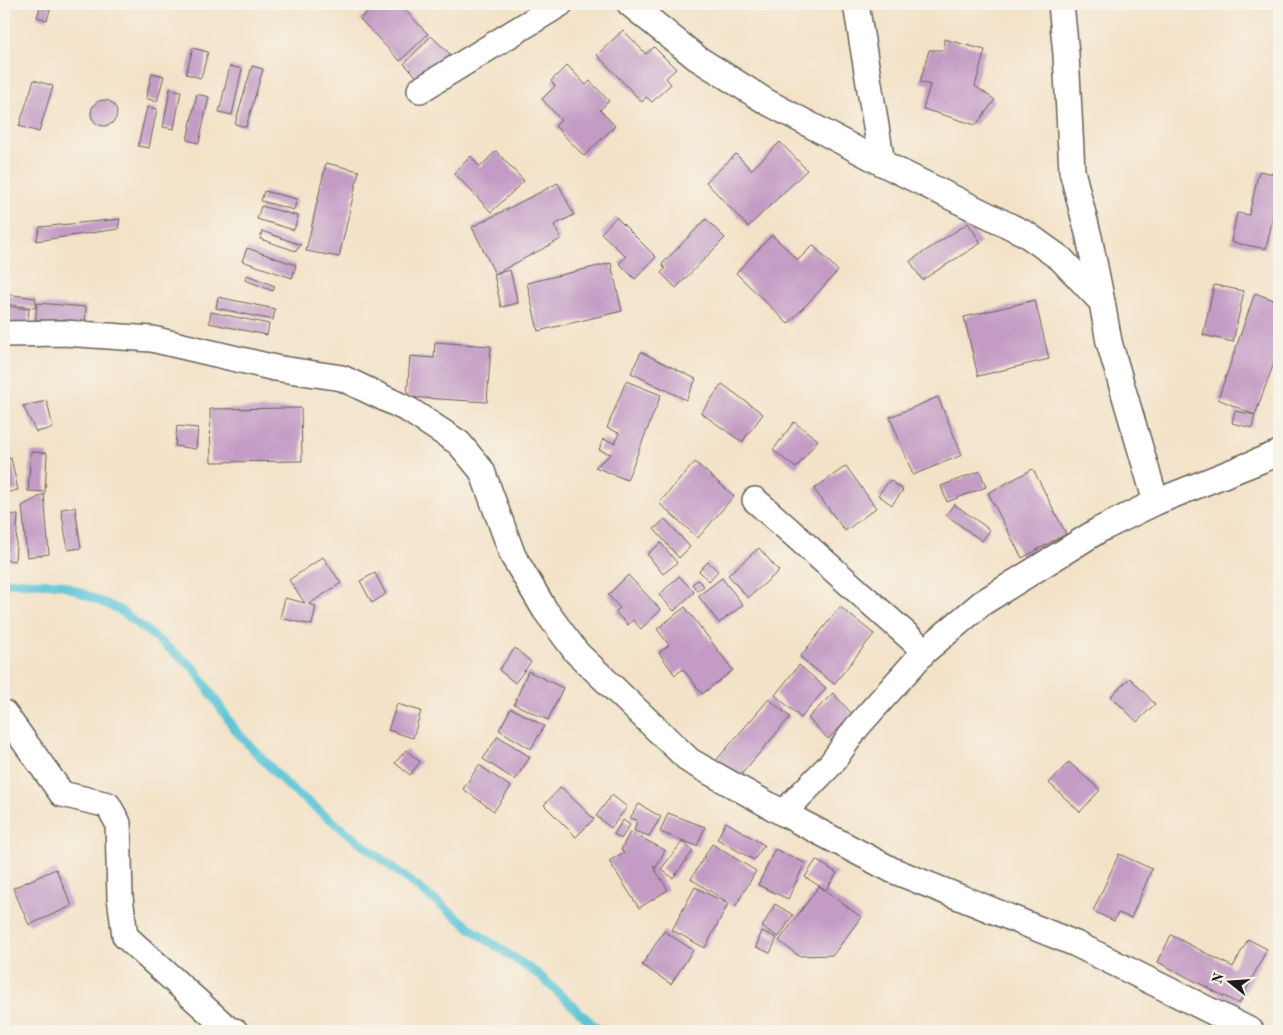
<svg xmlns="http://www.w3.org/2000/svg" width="1283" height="1035" font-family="'Old Standard TT',serif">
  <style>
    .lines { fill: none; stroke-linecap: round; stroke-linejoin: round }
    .stream { stroke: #5cc6d7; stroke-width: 9 }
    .building { fill: #c39bc5 }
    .minor-casing { stroke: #676158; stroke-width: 28 }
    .minor { stroke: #fff; stroke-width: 25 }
  </style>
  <rect width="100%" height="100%" fill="#f7f3e8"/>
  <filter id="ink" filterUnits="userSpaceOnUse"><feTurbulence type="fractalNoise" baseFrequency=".02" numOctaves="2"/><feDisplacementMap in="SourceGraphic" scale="10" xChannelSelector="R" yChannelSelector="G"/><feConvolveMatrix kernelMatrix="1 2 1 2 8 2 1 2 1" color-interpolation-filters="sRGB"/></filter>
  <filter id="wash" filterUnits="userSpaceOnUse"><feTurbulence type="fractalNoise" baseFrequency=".0096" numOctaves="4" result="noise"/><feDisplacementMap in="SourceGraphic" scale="20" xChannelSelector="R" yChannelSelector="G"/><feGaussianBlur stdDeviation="1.12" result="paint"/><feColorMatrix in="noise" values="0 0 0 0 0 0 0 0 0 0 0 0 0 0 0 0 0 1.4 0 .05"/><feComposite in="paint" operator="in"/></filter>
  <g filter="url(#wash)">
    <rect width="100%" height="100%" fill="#f3e2c8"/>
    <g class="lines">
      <path class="stream" d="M4 582 61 584 120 610 194 668 236 731 290 788 477 933 539 975 600 1031"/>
    </g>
    <g id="blocks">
      <g class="building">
        <path d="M41 4H52L47 20 37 17Z"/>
        <path d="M376 4H399L428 34 400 61 360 19Z"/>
        <path d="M623 30 646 54 654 47 676 69 666 78 671 84 652 102 646 97 642 102 597 55Z"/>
        <path d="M431 36 452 56 424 84 404 64Z"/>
        <path d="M944 39 985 50 975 86 995 100 976 125 923 109 930 85 920 82 929 50H944Z"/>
        <path d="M193 48 208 52 201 78 186 74Z"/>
        <path d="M567 65 586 85 590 81 609 101 600 110 615 126 584 156 555 126 561 120 542 99 555 86 551 81Z"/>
        <path d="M230 66 242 69 232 115 219 112Z"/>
        <path d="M252 66 263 69 246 127 235 124Z"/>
        <path d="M152 73 164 76 157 102 146 98Z"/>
        <path d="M34 80 53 86 39 132 19 126Z"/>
        <path d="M170 89 181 91 174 129 163 127Z"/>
        <path d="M197 94 209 97 199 143 187 140Z"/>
        <circle cx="104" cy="113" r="13"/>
        <path d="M147 107 157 109 149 148 138 146Z"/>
        <path d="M780 142 807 170 748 227 706 182 736 154 751 170Z"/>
        <path d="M496 151 524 181 491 212 454 173 471 156 480 167Z"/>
        <path d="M326 163 359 171 339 257 306 251Z"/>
        <path d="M1259 171 1279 175V189L1266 249 1231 242 1237 213 1249 215Z"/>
        <path d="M558 183 574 215 554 225 561 239 495 274 472 227Z"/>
        <path d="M264 191 297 199 294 210 261 201Z"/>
        <path d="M261 206 298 216 294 230 257 219Z"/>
        <path d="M616 217 656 257 635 279 619 263 626 257 601 233Z"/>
        <path d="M120 219 118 229 36 241 40 227Z"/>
        <path d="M706 219 725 238 676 288 661 273 665 269 662 264Z"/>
        <path d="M968 223 981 243 922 280 910 261Z"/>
        <path d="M262 231 301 245 296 251 260 239Z"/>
        <path d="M772 235 798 260 813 245 838 271 788 324 736 273Z"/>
        <path d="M247 248 296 265 292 278 242 261Z"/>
        <path d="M611 263 622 311 538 331 527 283Z"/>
        <path d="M510 270 518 303 501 307 494 274Z"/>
        <path d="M247 275 275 286 273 291 245 280Z"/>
        <path d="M1214 285 1244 291 1233 342 1203 335Z"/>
        <path d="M1255 293 1279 302V349L1255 415 1218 399Z"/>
        <path d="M4 294 36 298 35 308 4 304Z"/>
        <path d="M218 297 275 309 273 320 216 308Z"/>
        <path d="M1035 300 1049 359 978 376 964 317Z"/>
        <path d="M37 303 86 307 85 331 35 327Z"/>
        <path d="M4 306 29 309 27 328 4 326Z"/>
        <path d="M211 312 269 324 267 335 209 323Z"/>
        <path d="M435 342 491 346 487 402 407 397 410 356 434 358Z"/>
        <path d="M641 352 696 379 686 400 631 373Z"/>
        <path d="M626 381 661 395 627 480 595 467 611 454 599 450 603 439 615 443 619 433 607 428Z"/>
        <path d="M722 384 763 414 742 442 701 413Z"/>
        <path d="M938 397 962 455 913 475 890 417Z"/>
        <path d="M47 401 53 428 36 432 23 406Z"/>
        <path d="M301 408 302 461 211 462 210 409Z"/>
        <path d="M1235 411 1255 415 1252 428 1232 423Z"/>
        <path d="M794 422 818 440 796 468 773 450Z"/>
        <path d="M177 426 198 428 196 449 175 446Z"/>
        <path d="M31 452 47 453 45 492 28 491Z"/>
        <path d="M11 458 18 490 4 493V460Z"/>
        <path d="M695 462 734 496 698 538 659 503Z"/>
        <path d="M846 466 876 508 845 531 814 489Z"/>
        <path d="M1033 469 1066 534 1022 558 988 493Z"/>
        <path d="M980 471 986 487 947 502 941 486Z"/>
        <path d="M890 480 903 490 892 505 878 495Z"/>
        <path d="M44 494 49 554 27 557 22 506Z"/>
        <path d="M954 504 990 530 982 541 946 515Z"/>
        <path d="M75 507 81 548 68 550 61 509Z"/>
        <path d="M5 514 18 515 15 561 4 560Z"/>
        <path d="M665 519 690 547 679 558 654 529Z"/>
        <path d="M661 543 677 563 663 574 647 554Z"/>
        <path d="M759 548 779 571 748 598 728 575Z"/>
        <path d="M323 557 341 583 309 604 316 606 312 625 280 618 285 598 305 603 289 580Z"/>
        <path d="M708 562 718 571 709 581 699 571Z"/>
        <path d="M375 573 386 594 372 603 360 581Z"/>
        <path d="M628 575 661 610 641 629 633 620 628 625 615 612 620 608 608 595Z"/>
        <path d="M679 576 694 592 674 611 659 595Z"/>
        <path d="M722 578 743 605 719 623 698 596Z"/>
        <path d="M698 580 704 586 697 591 692 584Z"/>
        <path d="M685 607 733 670 702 694 683 669 675 675 659 653 669 645 657 629Z"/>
        <path d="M840 607 874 634 834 684 800 657Z"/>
        <path d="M515 648 531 662 515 683 499 670Z"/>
        <path d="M799 665 826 688 801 718 775 695Z"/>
        <path d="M528 671 563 688 548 720 514 704Z"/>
        <path d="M1130 678 1155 704 1137 722 1111 696Z"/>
        <path d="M833 693 853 715 828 739 808 718Z"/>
        <path d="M769 699 790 717 739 777 713 764Z"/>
        <path d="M397 704 421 711 413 738 388 730Z"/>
        <path d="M511 708 544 726 531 749 499 730Z"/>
        <path d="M498 736 530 757 515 780 483 759Z"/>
        <path d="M406 750 420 762 410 775 395 763Z"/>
        <path d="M1069 762 1100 790 1080 812 1049 783Z"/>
        <path d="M479 765 511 787 494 811 463 789Z"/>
        <path d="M561 787 594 819 576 837 544 805Z"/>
        <path d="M612 795 627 807 611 828 596 816Z"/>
        <path d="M639 804 661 817 649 836 634 831 637 820 630 818Z"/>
        <path d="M668 813 705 827 697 846 660 832Z"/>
        <path d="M623 820 630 825 621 839 614 834Z"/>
        <path d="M726 822 764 845 754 860 717 839Z"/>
        <path d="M630 832 665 850 656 868 653 866 668 890 639 908 609 861 624 852 621 850Z"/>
        <path d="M682 842 693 851 673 878 661 869Z"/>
        <path d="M712 844 756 871 735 907 691 879Z"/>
        <path d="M775 849 805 863 788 899 758 885Z"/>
        <path d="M1119 854 1152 869 1131 918 1118 913 1114 921 1093 911Z"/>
        <path d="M816 860 837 873 826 890 805 877Z"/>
        <path d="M56 869 72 906 29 925 13 888Z"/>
        <path d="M819 886 861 917 833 955 799 956 779 941Z"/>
        <path d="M695 887 728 904 705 948 672 930Z"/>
        <path d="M775 904 793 915 779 937 762 927Z"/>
        <path d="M664 931 693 950 671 984 642 965Z"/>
        <path d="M762 931 777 938 770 953 756 947Z"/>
        <path d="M1171 935 1233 967 1248 939 1267 949 1239 1004 1158 962Z"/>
      </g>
    </g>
  </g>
  <g filter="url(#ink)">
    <use href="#blocks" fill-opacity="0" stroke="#676158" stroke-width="1"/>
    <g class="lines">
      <g class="minor-casing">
        <g id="minor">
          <path d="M630 4 697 58 767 102 882 163 1026 234 1061 259 1102 302 1109 342 1156 502"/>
          <path d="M856 4 882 163"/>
          <path d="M1061 4 1066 54 1072 171 1089 237 1102 302"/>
          <path d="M420 90 560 4"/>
          <path d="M4 334 64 333 152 339 275 368 342 378 409 410 459 443 482 471 513 556 545 610 577 653 690 761 783 813 892 870 1076 944 1251 1031"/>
          <path d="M755 500 925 651"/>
          <path d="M4 713 62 794 108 805 118 823 120 897 125 936 229 1030 235 1031"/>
          <path d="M783 813 831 764 857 727 925 651 982 603 1099 530 1156 502 1279 453"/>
        </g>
      </g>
      <use href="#minor" class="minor"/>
    </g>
  </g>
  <rect width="1283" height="1035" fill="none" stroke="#f7f3e8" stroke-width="20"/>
  <g transform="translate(1230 982) rotate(287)" stroke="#f7f3e8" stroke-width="4" paint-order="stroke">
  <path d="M0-4L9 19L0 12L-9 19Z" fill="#1c1c1c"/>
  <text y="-8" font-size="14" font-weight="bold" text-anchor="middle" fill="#1c1c1c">N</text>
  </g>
</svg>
